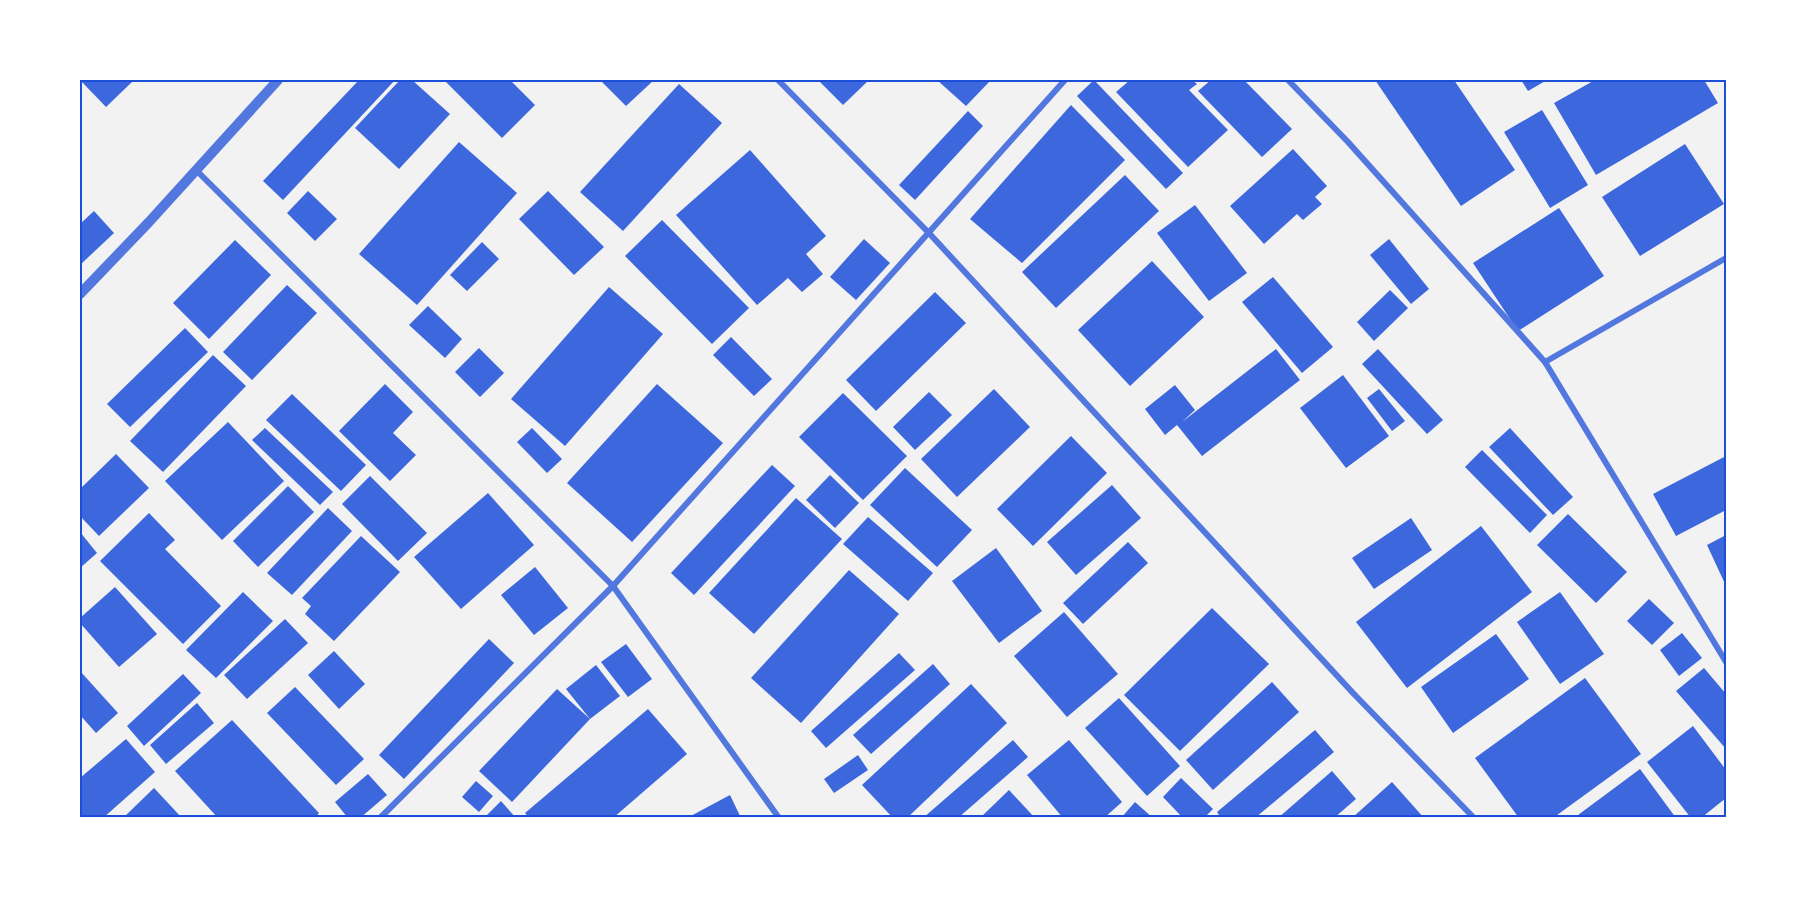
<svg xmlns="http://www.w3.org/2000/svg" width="1806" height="897" font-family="'Asap Condensed',sans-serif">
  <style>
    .building { fill: #3d67dc }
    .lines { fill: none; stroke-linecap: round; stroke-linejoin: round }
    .minor { stroke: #5277de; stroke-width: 6 }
    .tertiary { stroke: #5277de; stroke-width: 10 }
    .neatline { fill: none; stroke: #1d4ed8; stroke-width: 2 }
  </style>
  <rect width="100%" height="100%" fill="#f2f2f2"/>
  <g class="building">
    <path d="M80 80H130L132 82 106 107Z"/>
    <path d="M359 80H395L283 200 263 181Z"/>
    <path d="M400 80H412L450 114 399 169 355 128Z"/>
    <path d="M444 80H510L535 105 502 138Z"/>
    <path d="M600 80H654L626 106Z"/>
    <path d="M818 80H869L843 105Z"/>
    <path d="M937 80H991L966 106Z"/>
    <path d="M1094 80 1183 173 1166 189 1077 96Z"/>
    <path d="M1130 80H1192L1197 84 1189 90 1228 130 1188 167 1116 92Z"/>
    <path d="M1211 80H1244L1292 129 1262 157 1198 91Z"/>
    <path d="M1375 80H1454L1515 170 1461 206Z"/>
    <path d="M1521 80H1547L1528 91Z"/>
    <path d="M1595 80H1704L1718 103 1596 175 1554 103Z"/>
    <path d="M679 84 722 123 623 231 580 192Z"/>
    <path d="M1071 105 1125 160 1022 263 970 219Z"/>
    <path d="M1542 110 1588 185 1550 208 1504 132Z"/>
    <path d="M968 111 983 126 915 200 899 185Z"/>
    <path d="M459 142 517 193 417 305 359 254Z"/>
    <path d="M1685 144 1724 204 1640 256 1602 197Z"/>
    <path d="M1293 149 1327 186 1315 197 1322 204 1303 220 1297 214 1264 244 1230 206Z"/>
    <path d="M750 150 826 236 806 254 823 274 802 292 788 278 757 305 676 215Z"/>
    <path d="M1125 175 1159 211 1056 308 1022 272Z"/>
    <path d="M308 191 337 219 315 241 287 213Z"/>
    <path d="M548 191 604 247 574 275 519 219Z"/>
    <path d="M1195 205 1247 273 1209 301 1157 233Z"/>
    <path d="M1559 208 1604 276 1518 331 1473 263Z"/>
    <path d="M94 211 114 233 80 265V224Z"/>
    <path d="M662 220 749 308 712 344 625 256Z"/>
    <path d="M864 239 890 263 856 300 830 277Z"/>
    <path d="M1389 239 1429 289 1411 304 1370 255Z"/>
    <path d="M235 240 271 275 209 339 173 303Z"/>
    <path d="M482 242 499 259 467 291 450 275Z"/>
    <path d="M1152 261 1204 317 1130 386 1078 330Z"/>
    <path d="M1273 277 1333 347 1302 373 1242 302Z"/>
    <path d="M287 285 317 313 252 380 223 352Z"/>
    <path d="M609 287 663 334 565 446 511 399Z"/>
    <path d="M1390 290 1408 308 1374 341 1357 322Z"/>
    <path d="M935 292 966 323 876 411 846 380Z"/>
    <path d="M428 306 462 339 445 358 409 325Z"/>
    <path d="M185 328 208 352 130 427 107 404Z"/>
    <path d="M731 337 772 379 754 396 713 355Z"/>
    <path d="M479 348 504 373 480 397 455 372Z"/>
    <path d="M1276 349 1300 380 1202 456 1177 425 1165 435 1145 409 1175 385 1195 410 1182 422Z"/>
    <path d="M1378 349 1443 420 1427 434 1362 364Z"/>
    <path d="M213 355 246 386 163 472 130 441Z"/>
    <path d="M1343 375 1389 436 1346 468 1300 408Z"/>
    <path d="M385 384 413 412 393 433 416 455 390 481 339 431Z"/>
    <path d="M657 384 723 443 632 542 567 483Z"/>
    <path d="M994 389 1030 427 957 497 921 459Z"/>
    <path d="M1379 389 1405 421 1392 431 1367 398Z"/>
    <path d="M929 392 952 415 915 450 893 427Z"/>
    <path d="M843 393 907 456 863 500 799 437Z"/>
    <path d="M292 394 366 465 341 491 266 420Z"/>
    <path d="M228 422 284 481 222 540 165 481Z"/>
    <path d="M265 428 333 492 320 505 252 440Z"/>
    <path d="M532 428 562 459 547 473 517 442Z"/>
    <path d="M1510 428 1573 497 1553 515 1489 447Z"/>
    <path d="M1071 436 1107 473 1033 546 997 509Z"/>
    <path d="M1482 450 1547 515 1530 533 1465 467Z"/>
    <path d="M116 454 149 488 99 536 80 516V489Z"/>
    <path d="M1726 456V510L1676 536 1653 494Z"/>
    <path d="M772 465 795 486 694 595 671 573Z"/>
    <path d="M905 468 972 530 937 567 870 505Z"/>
    <path d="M830 475 859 503 835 528 806 500Z"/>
    <path d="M370 476 427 533 398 561 342 504Z"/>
    <path d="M1112 485 1141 518 1076 575 1047 542Z"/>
    <path d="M288 486 314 512 258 567 233 541Z"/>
    <path d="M488 493 534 545 461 609 414 557Z"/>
    <path d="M796 498 842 539 754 634 709 593Z"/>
    <path d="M328 508 352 531 292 595 267 573Z"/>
    <path d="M149 513 175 540 165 549 221 606 183 644 100 561Z"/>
    <path d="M1568 514 1627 572 1596 603 1537 545Z"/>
    <path d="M868 517 933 573 908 601 843 544Z"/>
    <path d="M1411 518 1432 550 1374 589 1352 558Z"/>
    <path d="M1481 526 1532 592 1407 688 1356 622Z"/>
    <path d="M80 532 97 553 80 568Z"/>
    <path d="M1726 535V586L1707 545Z"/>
    <path d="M361 536 400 572 334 641 305 614 311 606 302 598Z"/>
    <path d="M1128 542 1148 563 1083 624 1063 603Z"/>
    <path d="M996 548 1042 611 999 643 952 581Z"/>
    <path d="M535 567 568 608 534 635 501 595Z"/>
    <path d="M849 570 899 614 801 723 751 678Z"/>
    <path d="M115 587 157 634 119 667 80 623V618Z"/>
    <path d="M243 592 273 621 216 678 186 650Z"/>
    <path d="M1560 592 1604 654 1560 684 1517 622Z"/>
    <path d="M1649 599 1674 623 1652 645 1627 621Z"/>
    <path d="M1212 608 1269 664 1180 751 1124 695Z"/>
    <path d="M1064 612 1118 674 1067 717 1014 656Z"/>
    <path d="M285 619 308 643 247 699 224 675Z"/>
    <path d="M1682 633 1702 658 1679 676 1660 650Z"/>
    <path d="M1496 634 1529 679 1453 733 1421 687Z"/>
    <path d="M489 639 514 663 404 779 379 755Z"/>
    <path d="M626 644 652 679 628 697 601 662Z"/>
    <path d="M334 651 365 684 339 709 308 675Z"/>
    <path d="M899 653 915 670 826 748 811 731Z"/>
    <path d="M933 664 950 684 871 754 853 735Z"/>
    <path d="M596 665 620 696 590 719 566 689Z"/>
    <path d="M1704 668 1726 694V749L1676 691Z"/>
    <path d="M80 671 118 713 96 733 80 715Z"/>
    <path d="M183 674 201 693 144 746 127 726Z"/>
    <path d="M1585 678 1641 754 1553 818H1519L1475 758Z"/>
    <path d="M1272 682 1299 712 1213 790 1186 760Z"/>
    <path d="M971 684 1007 723 907 818H893L862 785Z"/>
    <path d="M295 687 364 759 336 785 267 713Z"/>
    <path d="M557 689 590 719 512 802 479 771Z"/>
    <path d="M1119 698 1180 766 1147 796 1085 728Z"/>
    <path d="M197 703 214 723 166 764 150 745Z"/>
    <path d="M648 709 687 754 613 818H529L525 813Z"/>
    <path d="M232 720 319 813 315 818H218L175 771Z"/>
    <path d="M1693 726 1726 770V798L1701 818H1691L1647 762Z"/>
    <path d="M1315 730 1334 752 1255 818H1221L1217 812Z"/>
    <path d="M126 739 155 772 103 818H80V778Z"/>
    <path d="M1013 740 1028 757 958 818H923Z"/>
    <path d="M1069 740 1122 802 1104 818H1063L1027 775Z"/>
    <path d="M858 755 868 770 834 793 824 779Z"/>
    <path d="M1640 769 1676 818H1574Z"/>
    <path d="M1332 771 1356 799 1334 818H1278Z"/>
    <path d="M368 774 387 795 360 818H348L335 802Z"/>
    <path d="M1181 778 1213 809 1204 818H1183L1163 797Z"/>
    <path d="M476 781 493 796 479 812 462 797Z"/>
    <path d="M1392 782 1424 818H1352Z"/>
    <path d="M154 788 182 818H123Z"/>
    <path d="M1009 790 1035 818H980Z"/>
    <path d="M730 795 741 818H687Z"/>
    <path d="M501 801 516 818H484Z"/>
    <path d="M1135 802 1153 818H1121Z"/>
  </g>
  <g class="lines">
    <g class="minor">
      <path d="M778 80 928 232 1353 693 1474 818"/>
      <path d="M1288 80 1348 142 1545 362 1726 662"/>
      <path d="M195 169 613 586 779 818"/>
      <path d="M1545 362 1726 258"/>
      <path d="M380 818 613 586 1065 80"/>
    </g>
    <path class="tertiary" d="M80 294 149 222 278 80"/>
  </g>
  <rect width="1806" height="897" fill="none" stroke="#ffffff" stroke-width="162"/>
  <rect x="81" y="81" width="1644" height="735" class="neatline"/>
</svg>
